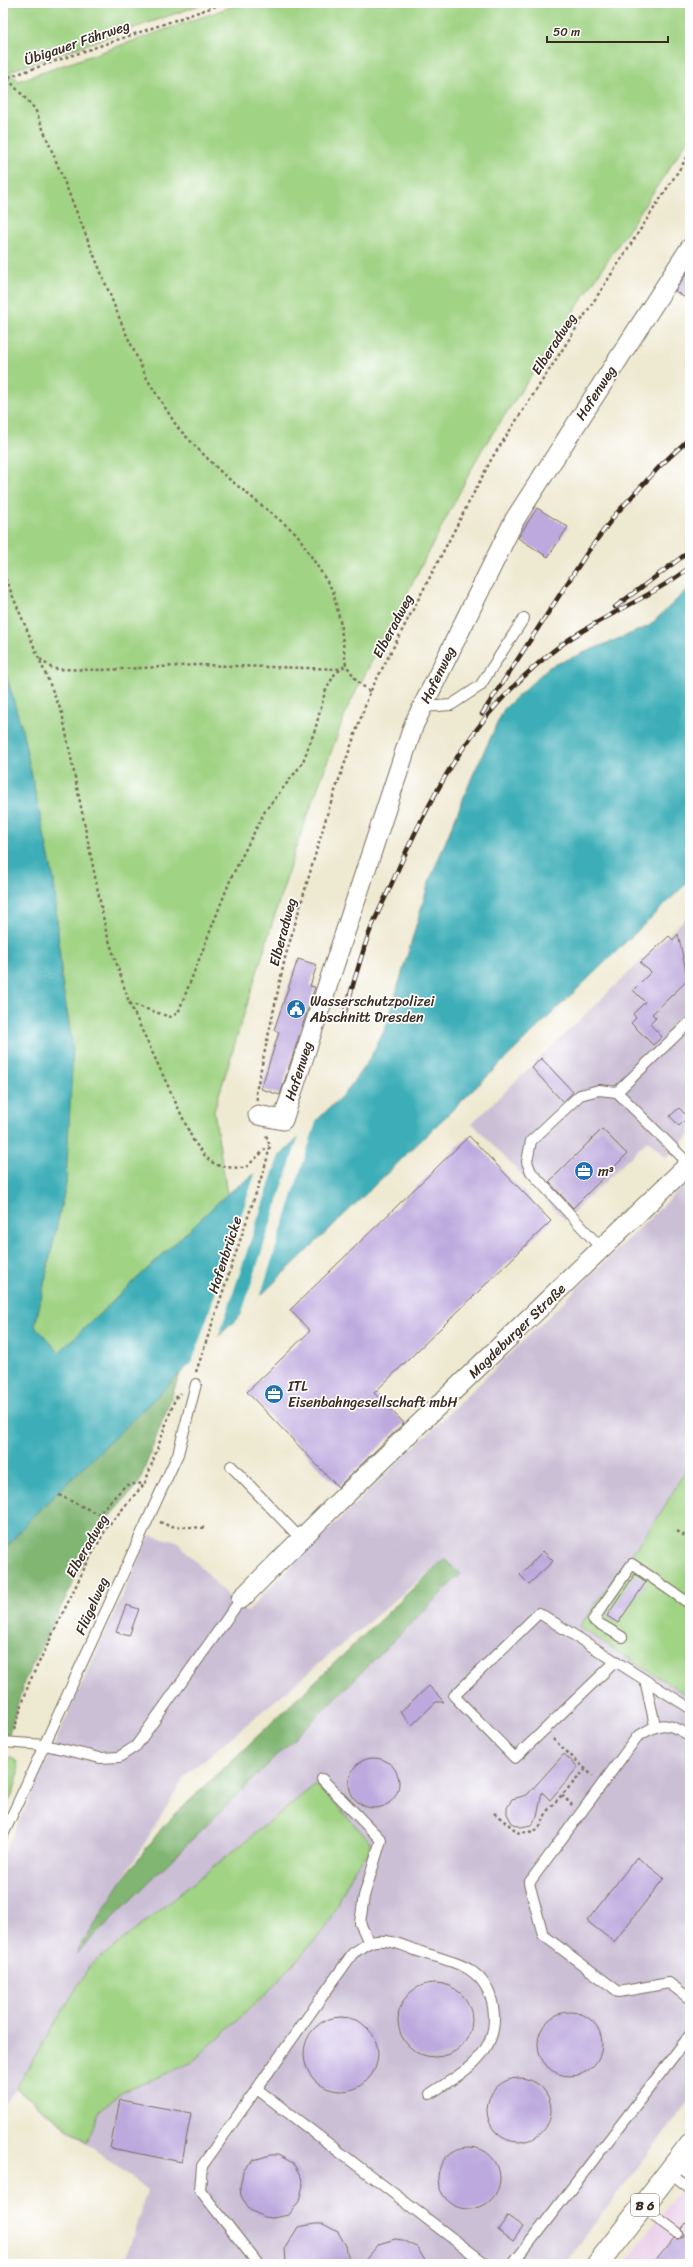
<svg xmlns="http://www.w3.org/2000/svg" width="693" height="2267" font-family="Sriracha,sans-serif">
  <style>
    .built { fill: #ebd1eb }
    .industrial { fill: #cbbfd5; fill-rule: evenodd }
    .green { fill: #a0d384; stroke: #6e7e51 }
    .forest { fill: #80b572; stroke: #5e7048 }
    .water { fill: #3eaeb8; stroke: #3c6c6b }
    .pier { fill: #eee9d1 }
    .building { fill: #bda9de }
    .lines { fill: none; stroke-linecap: round; stroke-linejoin: round }
    .service-casing { stroke: #7a6d5d; stroke-width: 12 }
    .minor-casing { stroke: #7a6d5d; stroke-width: 21 }
    .primary-casing { stroke: #7a6d5d; stroke-width: 24 }
    .path { stroke: #7a6d5d; stroke-width: 2.5; stroke-dasharray: 3 3; stroke-linecap: butt }
    .service { stroke: #fff; stroke-width: 10 }
    .minor { stroke: #fff; stroke-width: 19 }
    .primary { stroke: #fff; stroke-width: 22 }
    .rail-casing { stroke: #3b2a1e; stroke-width: 4.5 }
    .rail { stroke: #fff; stroke-width: 3; stroke-dasharray: 9; stroke-linecap: butt }
    .labels { text-anchor: middle; dominant-baseline: central; stroke-width: 3.5; stroke-linejoin: round; paint-order: stroke }
    .shield { fill: #fff; stroke: #766a62; stroke-width: 1 }
    .shield-label { font-size: 13px; font-weight: bold; fill: #3b2a1e }
    .street-label { font-size: 14px; fill: #3b2a1e; stroke: #fff }
    .poi-label { font-size: 14px; fill: #3b2a1e; stroke: #fff; text-anchor: start }
  </style>
  <rect width="100%" height="100%" fill="#fff"/>
  <filter id="ink" filterUnits="userSpaceOnUse"><feTurbulence type="fractalNoise" baseFrequency=".025" numOctaves="2"/><feDisplacementMap in="SourceGraphic" scale="8" xChannelSelector="R" yChannelSelector="G"/><feConvolveMatrix kernelMatrix="1 2 1 2 8 2 1 2 1" color-interpolation-filters="sRGB"/></filter>
  <filter id="wash" filterUnits="userSpaceOnUse"><feTurbulence type="fractalNoise" baseFrequency=".012" numOctaves="4" result="noise"/><feDisplacementMap in="SourceGraphic" scale="16" xChannelSelector="R" yChannelSelector="G"/><feGaussianBlur stdDeviation="0.9" result="paint"/><feColorMatrix in="noise" values="0 0 0 0 0 0 0 0 0 0 0 0 0 0 0 0 0 1.4 0 .05"/><feComposite in="paint" operator="in"/></filter>
  <g filter="url(#wash)">
    <rect width="100%" height="100%" fill="#eee9d1"/>
    <path class="built" d="M690 2177V2264H624L683 2186Z"/>
    <g class="industrial">
      <path d="M690 914V1135L666 1158 648 1140 565 1220 472 1123Z"/>
      <path d="M690 1179V1462L659 1516 579 1627 690 1697V2099L564 2264H124L147 2190 16 2089 3 2106V1856L150 1535 178 1542 230 1599 248 1612 264 1593ZM444 1559 460 1575 78 1952 186 1775Z"/>
    </g>
    <g class="green">
      <path d="M3 3H206L10 71 18 81 242 3H690V137L481 451 347 709 296 847 214 1111 227 1194 59 1352 35 1326 66 1184 69 1022 62 982 54 881 22 729 3 665Z"/>
      <path d="M690 1462V1697L579 1627 659 1516Z"/>
      <path d="M10 1756 17 1762C21 1781 11 1796 3 1814V1772Z"/>
      <path d="M316 1784 370 1841 369 1852 355 1868 325 1929 269 1991 191 2063 121 2093 100 2111 87 2142 16 2088 89 1967Z"/>
    </g>
    <g class="forest">
      <path d="M180 1374 139 1483 107 1519 93 1542 24 1682 9 1734H3V1552L30 1519Z"/>
      <path d="M444 1559 461 1574 76 1954 121 1882 165 1824Z"/>
    </g>
    <path class="water" d="M690 587V880L30 1519 3 1552V665L22 729 54 881 62 982 73 1049 66 1184 35 1326 59 1352 227 1194 282 1154 346 1092 370 1058 386 1027 429 882 472 777 504 709 549 667 649 626Z"/>
    <g class="pier">
      <path d="M318 1116 260 1297 241 1316 300 1133Z"/>
      <path d="M280 1152 218 1338 192 1363 256 1171Z"/>
    </g>
    <g id="blocks">
      <g class="building">
        <path d="M690 268V301L675 291Z"/>
        <path d="M537 508 568 527 548 557 518 538Z"/>
        <path d="M678 934 688 980 652 1014 656 1018 650 1024 662 1037 653 1045 631 1023 636 1018 633 1014 645 1002 633 990 651 972 640 963 669 936 673 940Z"/>
        <path d="M298 959 317 965 310 986 315 987 280 1095 261 1089 279 1032 274 1030Z"/>
        <path d="M541 1058 573 1092 563 1102 532 1068Z"/>
        <path d="M679 1108 688 1117 679 1126 670 1116Z"/>
        <path d="M602 1129 627 1154 573 1208 549 1182Z"/>
        <path d="M469 1136 551 1221 374 1393 404 1423 338 1487 247 1392 310 1331 290 1310Z"/>
        <path d="M543 1551 553 1561 529 1584 520 1575Z"/>
        <path d="M635 1574 646 1582 618 1623 607 1616Z"/>
        <path d="M126 1605 139 1609 129 1636 116 1632Z"/>
        <path d="M429 1686 444 1702H436L412 1725 400 1712Z"/>
        <path d="M564 1754 578 1767 550 1800 542 1792 537 1817 531 1825 521 1827 512 1823 507 1814V1808L512 1799 527 1795Z"/>
        <circle cx="374" cy="1783" r="25"/>
        <path d="M637 1857 664 1878 614 1942 587 1921Z"/>
        <circle cx="435" cy="2020" r="37"/>
        <circle cx="570" cy="2044" r="32"/>
        <circle cx="341" cy="2054" r="37"/>
        <circle cx="519" cy="2110" r="32"/>
        <path d="M120 2100 191 2113 182 2162 110 2148Z"/>
        <circle cx="469" cy="2178" r="31"/>
        <path d="M270 2155H278L293 2163 301 2177 303 2185 299 2201 289 2215 272 2218 264 2217 250 2210 241 2196 240 2188 243 2171 248 2165 254 2160Z"/>
        <path d="M508 2216 523 2227 513 2241 498 2230Z"/>
        <path d="M690 2218V2264H653L674 2238 678 2239 683 2237 684 2233 682 2228Z"/>
        <path d="M315 2224H323L338 2232 346 2246 349 2264H286L285 2248 298 2227Z"/>
        <path d="M395 2239 403 2240 417 2247 427 2264H362L379 2244Z"/>
      </g>
    </g>
  </g>
  <g filter="url(#ink)">
    <use href="#blocks" fill-opacity="0" stroke="#7a6d5d" stroke-width="1"/>
    <g class="lines">
      <g class="service-casing">
        <g id="service">
          <path d="M423 707 451 705 480 686 524 618"/>
          <path d="M617 1092 690 1022"/>
          <path d="M602 1249 531 1172 527 1162 531 1141 580 1095 599 1090 617 1092 689 1164"/>
          <path d="M231 1466 301 1539"/>
          <path d="M622 1637 593 1620 632 1564 690 1604"/>
          <path d="M616 1661 515 1758 454 1696 539 1613 645 1680 655 1725"/>
          <path d="M645 1680 690 1708"/>
          <path d="M690 1736C667 1721 659 1722 637 1737L529 1883 543 1935 619 1992 669 1983 690 1999"/>
          <path d="M3 1742 45 1745 100 1758 119 1757 136 1746 241 1599"/>
          <path d="M322 1779 381 1840 364 1896 360 1923 369 1943"/>
          <path d="M3 1835 178 1454 196 1384"/>
          <path d="M257 2089 486 2264"/>
          <path d="M676 2164 690 2175"/>
          <path d="M669 2173 690 2189"/>
          <path d="M643 2207 678 2233"/>
          <path d="M258 2264 200 2190 202 2166 353 1953C359 1950 365 1944 371 1942 387 1937 406 1947 421 1952 435 1957 458 1962 470 1970 496 1987 501 2026 484 2051 471 2070 449 2081 430 2094"/>
          <path d="M513 2264 690 2035"/>
        </g>
      </g>
      <g class="minor-casing">
        <g id="minor">
          <path d="M258 1115 283 1120 414 724 515 519 690 248"/>
          <path d="M241 1599 333 1507 690 1163"/>
        </g>
      </g>
      <g class="primary-casing">
        <path id="primary" d="M598 2264 690 2145"/>
      </g>
      <g class="path">
        <path d="M3 68 6 77 35 109 123 327 147 379 178 428 199 450 223 474 297 534 333 591 340 621 346 665 357 681 370 692"/>
        <path d="M3 79 225 3"/>
        <path d="M3 573 62 713 106 931 129 1002 193 1140C212 1166 212 1167 245 1168L269 1146"/>
        <path d="M40 659 53 669 103 670 197 665 341 669"/>
        <path d="M129 1003 170 1017 178 1013 231 878 265 811 302 764 315 730 325 692 334 675 346 665"/>
        <path d="M257 1100 256 1092 285 958 329 808 370 692 492 458 690 153"/>
        <path d="M196 1372 266 1163 270 1146 266 1135"/>
        <path d="M59 1495 98 1514 126 1485 145 1483"/>
        <path d="M160 1522 169 1526 207 1528"/>
        <path d="M677 1531 690 1539"/>
        <path d="M14 1730 29 1683 84 1569 107 1527 145 1483 175 1399 180 1393"/>
        <path d="M553 1739 593 1776"/>
        <path d="M562 1795 572 1805"/>
        <path d="M494 1813 519 1833 535 1831 540 1826 548 1810 585 1770"/>
      </g>
      <use href="#service" class="service"/>
      <use href="#minor" class="minor"/>
      <use href="#primary" class="primary"/>
      <g class="rail-casing">
        <g id="rail">
          <path d="M615 607 690 551"/>
          <path d="M482 714 587 553 615 515 661 465 690 438"/>
          <path d="M344 1015C353 987 360 958 370 931 379 909 390 889 399 867 437 784 474 716 547 656 591 619 645 602 690 567"/>
        </g>
      </g>
      <use href="#rail" class="rail"/>
    </g>
  </g>
  <defs>
    <g id="civic-disc" transform="scale(1)"><circle r="9.5" fill="#1f6fb2" stroke="#fff"/><path d="M-.6-6.5H3V-4.5H.6V-3L4-1V1h2V6H-6V1h2V-1L-.6-3ZM-1.2 2.5V6h2.4V2.5Z" fill="#fff"/></g>
    <g id="office-disc" transform="scale(1)"><circle r="9.5" fill="#1f6fb2" stroke="#fff"/><path d="M-6-3h4V-5.5h4V-3h4V5H-6ZM-1-4.5V-3h2v-1.5ZM-6 0V1H6V0Z" fill="#fff"/></g>
  </defs>
  <g fill-rule="evenodd">
    <use href="#civic-disc" x="296" y="1009"/>
    <use href="#office-disc" x="584" y="1171"/>
    <use href="#office-disc" x="274" y="1394"/>
  </g>
  <g class="labels">
    <rect class="shield" x="631" y="2194" width="28" height="22" rx="3"/>
    <g class="shield-label">
      <text x="645" y="2205">B 6</text>
    </g>
    <g class="street-label">
      <text transform="translate(77 43) rotate(-19)">Übigauer Fährweg</text>
      <text transform="translate(554 344) rotate(-57)">Elberadweg</text>
      <text transform="translate(596 393) rotate(-57)">Hafenweg</text>
      <text transform="translate(393 626) rotate(-62)">Elberadweg</text>
      <text transform="translate(438 675) rotate(-64)">Hafenweg</text>
      <text transform="translate(283 932) rotate(-75)">Elberadweg</text>
      <text transform="translate(299 1071) rotate(-72)">Hafenweg</text>
      <text transform="translate(225 1255) rotate(-72)">Hafenbrücke</text>
      <text transform="translate(517 1331) rotate(-44)">Magdeburger Straße</text>
      <text transform="translate(87 1546) rotate(-60)">Elberadweg</text>
      <text transform="translate(92 1606) rotate(-66)">Flügelweg</text>
    </g>
    <g class="poi-label">
      <text x="310" y="1001">Wasserschutzpolizei<tspan x="310" dy="16">Abschnitt Dresden</tspan></text>
      <text x="598" y="1171">m³</text>
      <text x="288" y="1386">ITL<tspan x="288" dy="16">Eisenbahngesellschaft mbH</tspan></text>
    </g>
  </g>
  <rect width="693" height="2267" fill="none" stroke="#fff" stroke-width="16"/>
  <path d="M547 36v6h121v-6" fill="none" stroke="#3b2a1e" stroke-width="2"/>
  <text x="553" y="36" font-size="12" fill="#3b2a1e" stroke="#ffffff" stroke-width="3" paint-order="stroke">50 m</text>
</svg>
